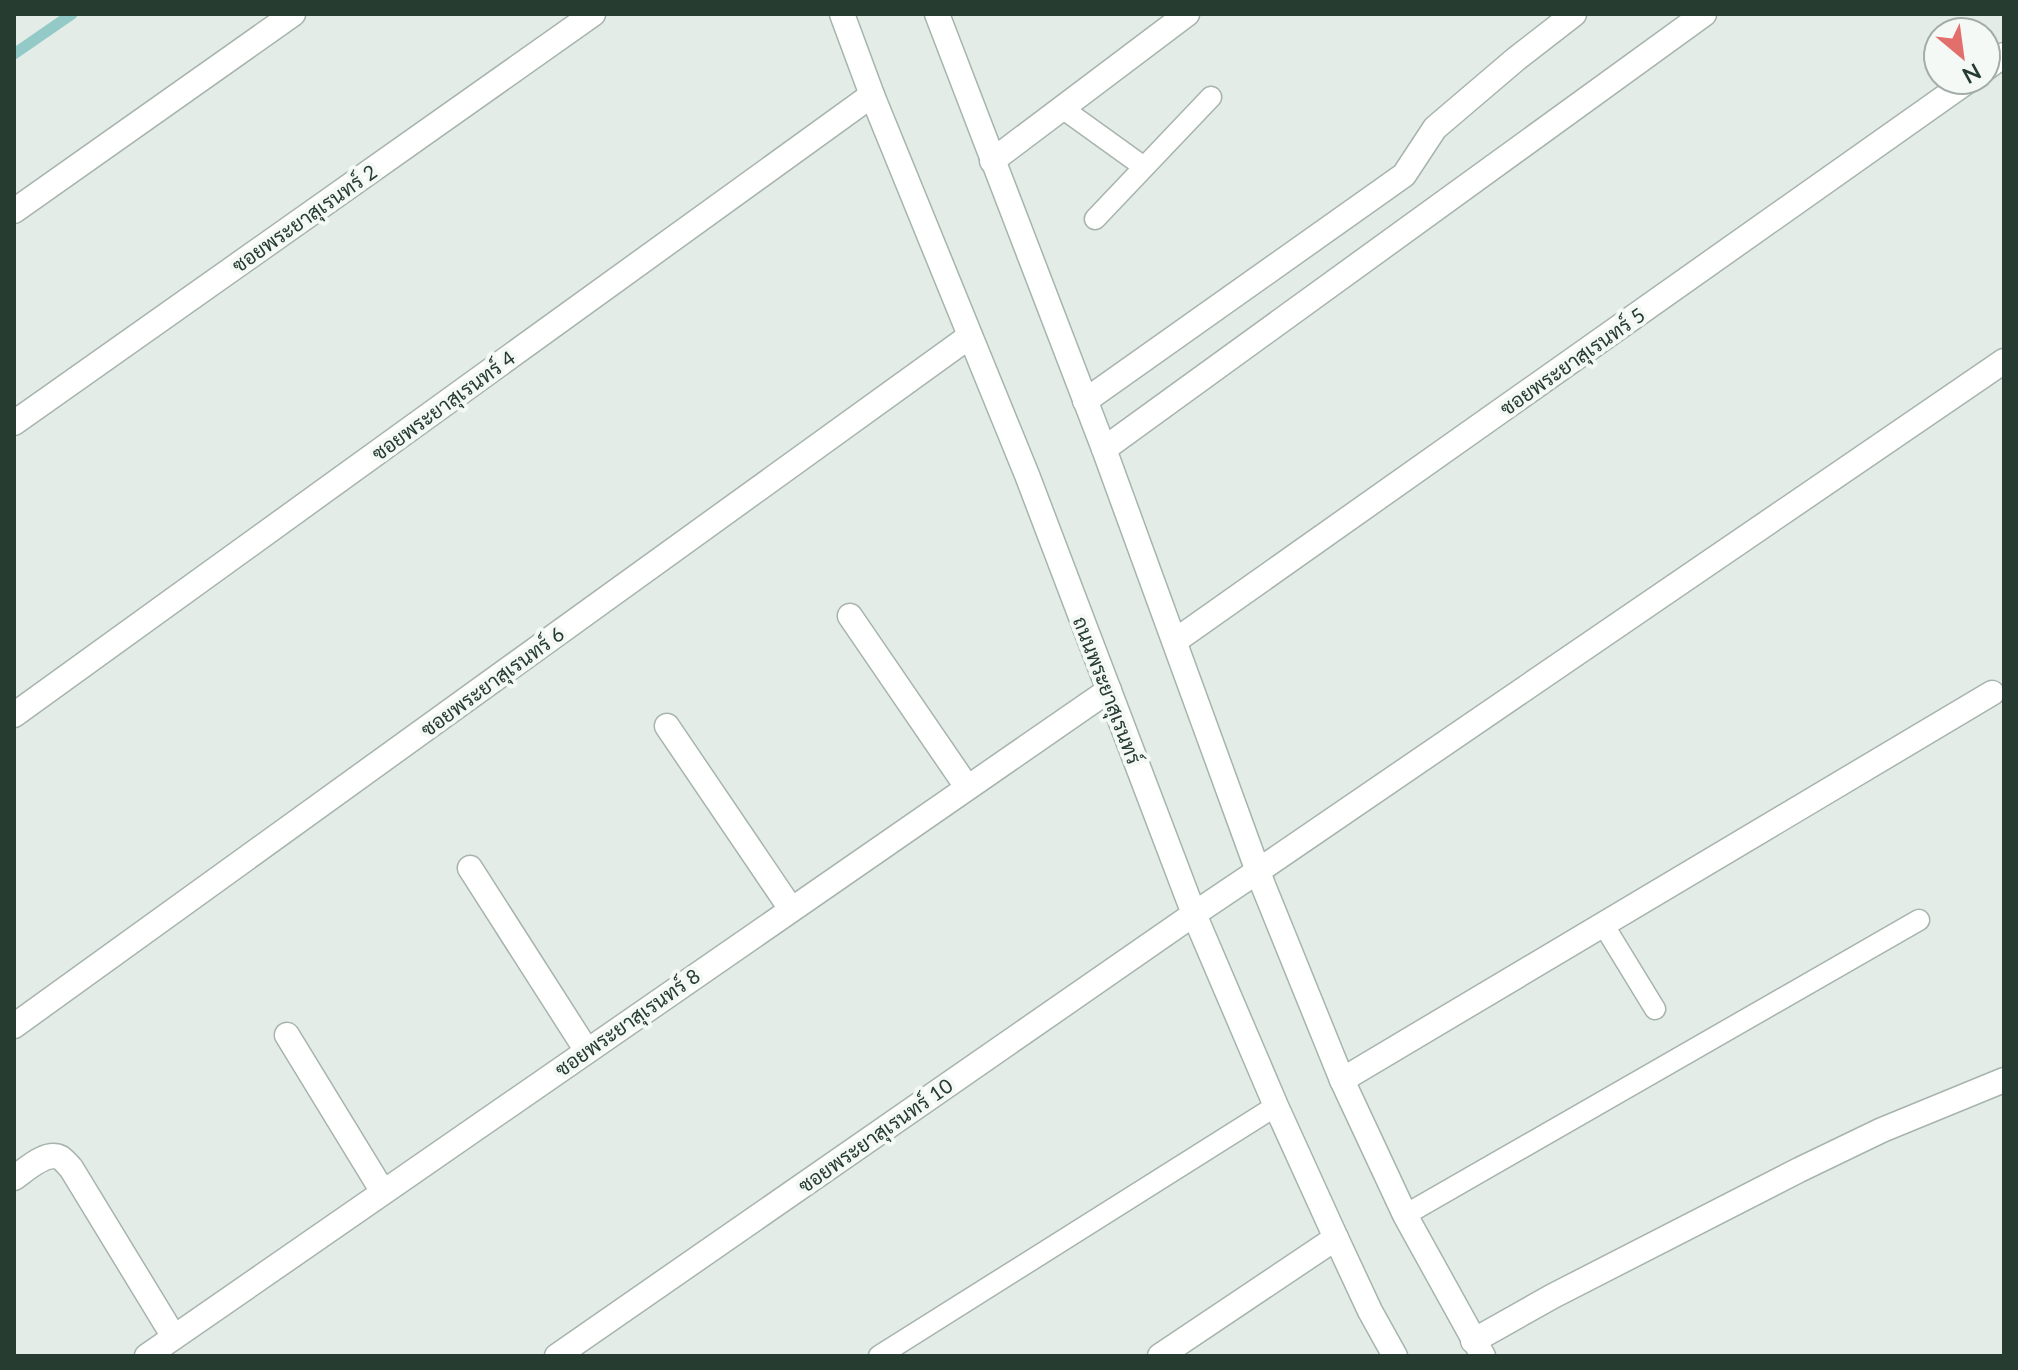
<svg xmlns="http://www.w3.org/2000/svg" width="2018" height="1370" font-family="Lato,Sarabun,sans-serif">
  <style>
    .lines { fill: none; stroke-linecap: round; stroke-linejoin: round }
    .stream { stroke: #93cac7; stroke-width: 11 }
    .lane-casing { stroke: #a7b4ad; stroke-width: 23 }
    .street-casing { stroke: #a7b4ad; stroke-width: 27 }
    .secondary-casing { stroke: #a4b6ac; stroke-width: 27 }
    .lane { stroke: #fff; stroke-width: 20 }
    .street { stroke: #fff; stroke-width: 24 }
    .secondary { stroke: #fff; stroke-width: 24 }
    .labels { text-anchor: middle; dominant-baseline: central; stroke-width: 8; stroke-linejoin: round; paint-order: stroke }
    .street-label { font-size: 20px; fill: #263c31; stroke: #f4f9f6 }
  </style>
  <rect width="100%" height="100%" fill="#e4ece7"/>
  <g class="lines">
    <path class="stream" d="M14 54 72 14"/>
    <g class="lane-casing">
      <g id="lane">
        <path d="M1062 108 1144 167"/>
        <path d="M1095 219 1211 97"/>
        <path d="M1603 924 1655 1009"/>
        <path d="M1405 1215 1919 920"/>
        <path d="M879 1356 1276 1106"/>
      </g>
    </g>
    <g class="street-casing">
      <g id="street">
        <path d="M1986 68 2004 55"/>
        <path d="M992 161 1187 14"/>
        <path d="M14 211 293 14"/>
        <path d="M1085 401 1404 175 1435 128 1516 59 1574 14"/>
        <path d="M14 423 593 14"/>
        <path d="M1104 449 1704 14"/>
        <path d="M850 616 967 787"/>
        <path d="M1175 641 1969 80"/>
        <path d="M14 715 872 95"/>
        <path d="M667 726 791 909"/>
        <path d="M470 868 587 1051"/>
        <path d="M1258 871 2004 361"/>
        <path d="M14 1026 970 336"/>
        <path d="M287 1035 383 1192"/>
        <path d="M1342 1080 1992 693"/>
        <path d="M14 1178C26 1170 46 1150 61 1158 65 1161 68 1165 71 1168L174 1337"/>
        <path d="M1473 1341 1553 1296 1799 1170 1882 1130 2004 1080"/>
        <path d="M147 1356 1109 690"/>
        <path d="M557 1356 1194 914"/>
        <path d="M1160 1356 1336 1238"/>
      </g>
    </g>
    <g class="secondary-casing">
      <g id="secondary">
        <path d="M842 14 872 95 1027 475 1194 914 1276 1106 1336 1238 1370 1311 1395 1356"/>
        <path d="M937 14 1104 449 1263 885 1342 1080 1405 1215 1483 1356"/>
        <path d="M1194 914 1258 871"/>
      </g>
    </g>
    <use href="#lane" class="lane"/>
    <use href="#street" class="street"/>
    <use href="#secondary" class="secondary"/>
  </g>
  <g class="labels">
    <g class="street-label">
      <text transform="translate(304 218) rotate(-35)">ซอยพระยาสุเรนทร์ 2</text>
      <text transform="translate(1572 361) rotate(-35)">ซอยพระยาสุเรนทร์ 5</text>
      <text transform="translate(443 405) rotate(-36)">ซอยพระยาสุเรนทร์ 4</text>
      <text transform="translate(492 681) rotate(-36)">ซอยพระยาสุเรนทร์ 6</text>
      <text transform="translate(1108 690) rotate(69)">ถนนพระยาสุเรนทร์</text>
      <text transform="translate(627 1022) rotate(-35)">ซอยพระยาสุเรนทร์ 8</text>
      <text transform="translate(875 1135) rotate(-35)">ซอยพระยาสุเรนทร์ 10</text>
    </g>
  </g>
  <rect width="2018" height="1370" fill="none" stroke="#263c31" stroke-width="32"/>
  <g transform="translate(1962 56) rotate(151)"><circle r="38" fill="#f4f9f6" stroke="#a2ada7" stroke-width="2"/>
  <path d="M0-6L14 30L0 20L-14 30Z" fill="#e26f6c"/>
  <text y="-12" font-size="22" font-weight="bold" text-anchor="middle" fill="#263c31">N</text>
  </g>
</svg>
